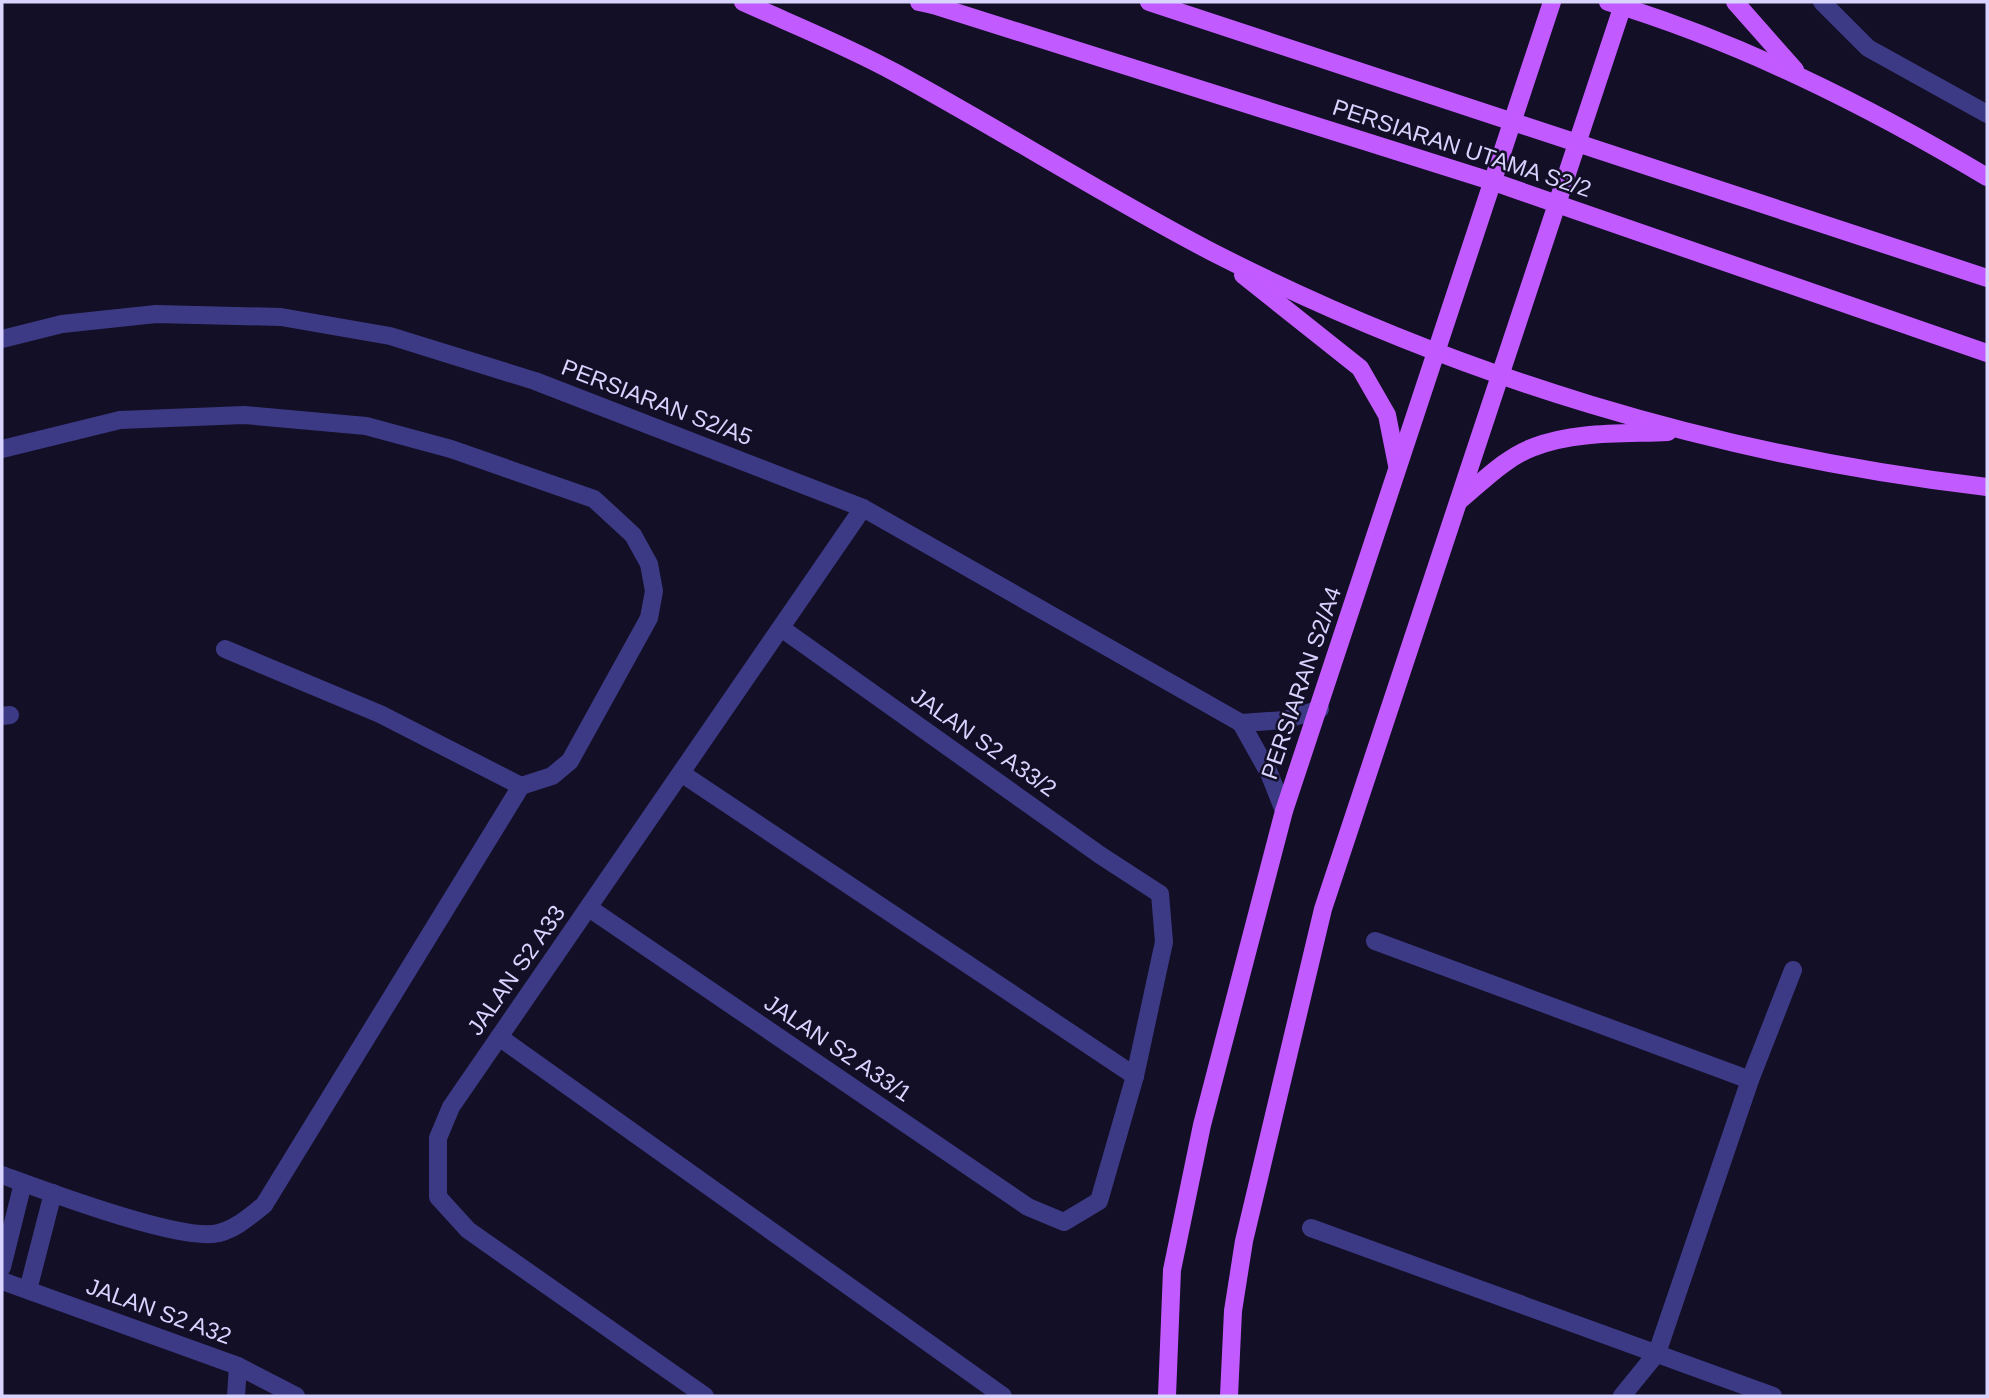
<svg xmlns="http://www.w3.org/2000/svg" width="1989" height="1398" font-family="Arial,sans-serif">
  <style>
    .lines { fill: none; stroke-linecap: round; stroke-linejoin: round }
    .minor { stroke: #3d3a85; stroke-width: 18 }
    .major { stroke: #c25bff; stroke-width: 18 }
    .major-bridge { stroke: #c25bff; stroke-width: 18 }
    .labels { text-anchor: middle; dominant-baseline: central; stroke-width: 5; stroke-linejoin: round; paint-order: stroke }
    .street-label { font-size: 23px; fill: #d9d4ff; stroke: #130f26 }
  </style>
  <rect width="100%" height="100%" fill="#130f26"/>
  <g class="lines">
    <g class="minor">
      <path d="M1822 2 1868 48 1987 114"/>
      <path d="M2 339 62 324 156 314 281 317 390 336 535 381 863 508 1241 723 1285 720 1320 709"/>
      <path d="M2 449 120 420 244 415 366 426 451 449 594 499 633 535 649 564 654 591 649 618 570 761 552 776 521 786 264 1205C250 1216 237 1228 219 1233 182 1243 43 1190 2 1175"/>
      <path d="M225 649 380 714 521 786"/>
      <path d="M2 716 10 715"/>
      <path d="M1241 723 1269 773 1284 811"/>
      <path d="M681 773 1135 1076"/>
      <path d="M589 908 1028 1207 1064 1222 1099 1201 1135 1076 1164 942 1160 894 1100 855 781 628"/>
      <path d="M1375 941 1750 1080"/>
      <path d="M499 1037 1003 1396"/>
      <path d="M1311 1228 1773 1396"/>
      <path d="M2 1267 23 1183"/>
      <path d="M2 1281 238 1366 296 1396"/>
      <path d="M28 1290 53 1193"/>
      <path d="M236 1396 238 1366"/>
      <path d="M705 1396 468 1230 438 1197V1138L451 1107 863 508"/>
      <path d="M1622 1396 1657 1353 1750 1080 1793 970"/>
    </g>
    <g class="major">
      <path d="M743 2C794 25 847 46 896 73 1003 131 1106 197 1214 253 1455 376 1719 456 1987 487"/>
      <path d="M919 2 933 5"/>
      <path d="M1608 2C1742 43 1866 105 1987 177"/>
      <path d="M1735 2 1795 70"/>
      <path d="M1243 275 1360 368 1387 415 1397 465"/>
      <path d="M1459 501C1482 482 1506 457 1534 447 1575 431 1624 434 1668 432"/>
      <path d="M1167 1396 1172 1270 1202 1125 1284 811 1552 2"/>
      <path d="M1229 1396 1233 1311 1244 1241 1323 909 1624 2"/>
    </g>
    <g class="major-bridge">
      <path d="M1149 2 1987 278"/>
      <path d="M933 5 1494 182 1987 353"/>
    </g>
  </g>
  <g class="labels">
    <g class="street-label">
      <text transform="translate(1462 148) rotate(18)">PERSIARAN UTAMA S2/2</text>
      <text transform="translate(657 402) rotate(21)">PERSIARAN S2/A5</text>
      <text transform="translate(1301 683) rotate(-71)">PERSIARAN S2/A4</text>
      <text transform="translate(984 742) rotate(35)">JALAN S2 A33/2</text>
      <text transform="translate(516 970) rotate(-55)">JALAN S2 A33</text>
      <text transform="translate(838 1048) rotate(34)">JALAN S2 A33/1</text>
      <text transform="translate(159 1311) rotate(20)">JALAN S2 A32</text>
    </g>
  </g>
  <rect width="1989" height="1398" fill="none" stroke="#d9d4ff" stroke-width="7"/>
</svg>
